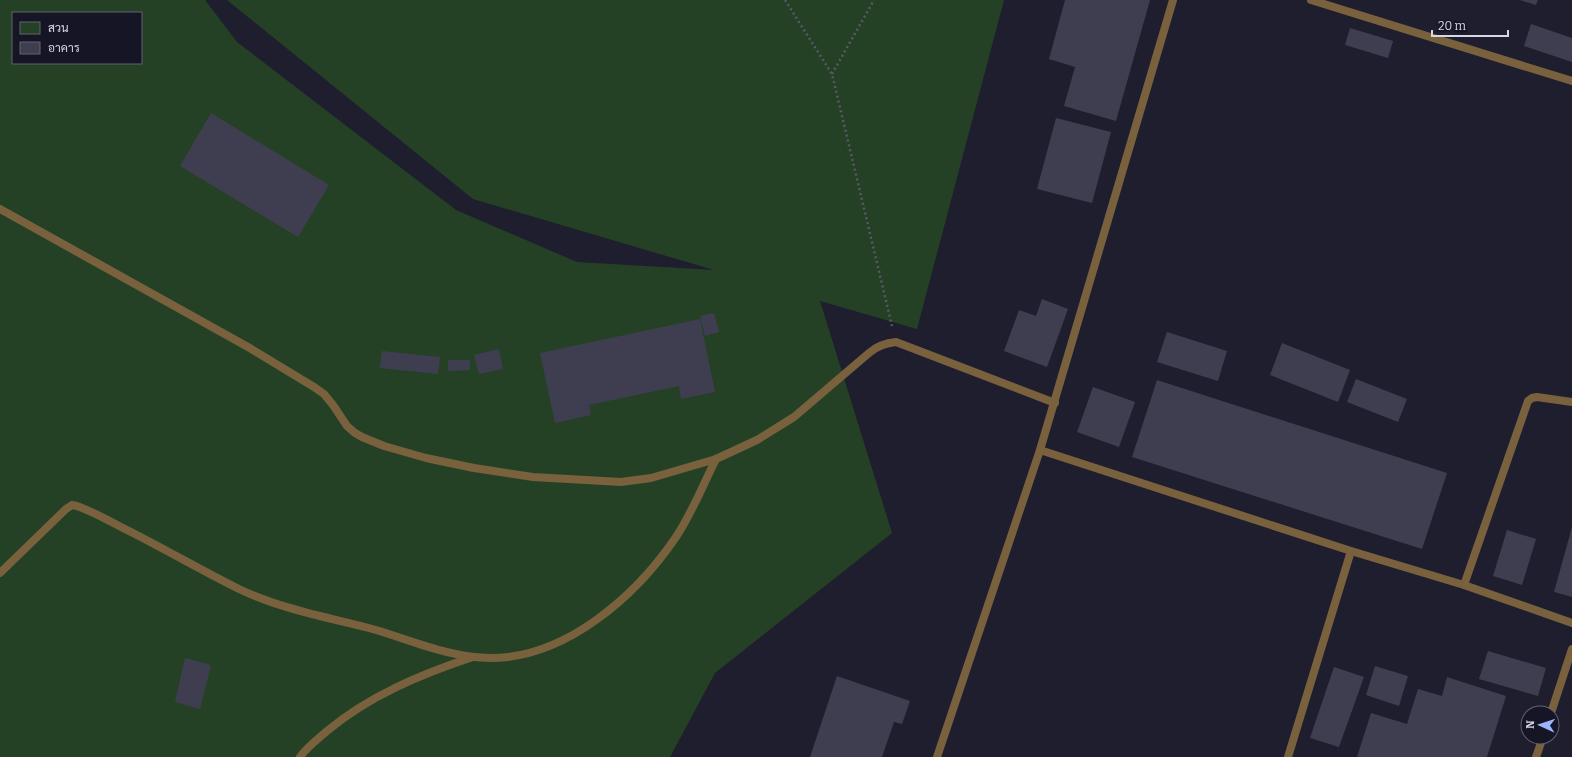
<svg xmlns="http://www.w3.org/2000/svg" width="1572" height="757" font-family="Bitter,Sarabun,serif">
  <style>
    .green { fill: #254125; fill-rule: evenodd }
    .building { fill: #3f3e51 }
    .lines { fill: none; stroke-linecap: round; stroke-linejoin: round }
    .path { stroke: #595867; stroke-width: 2.5; stroke-dasharray: 2 3; stroke-linecap: butt }
    .lane { stroke: #79613e; stroke-width: 8 }
  </style>
  <rect width="100%" height="100%" fill="#1f1e2f"/>
  <path class="green" d="M0 0H205L237 42 456 210 577 262 714 270 473 199 227 0H1004L917 329 820 301 892 533 715 673 670 757H0ZM13 13H141V63H13Z"/>
  <g class="building">
    <path d="M1065 0H1150L1116 121 1064 106 1075 67 1049 59Z"/>
    <path d="M1520 0H1538L1536 5Z"/>
    <path d="M1531 24 1572 38V62L1524 46Z"/>
    <path d="M1350 28 1393 41 1388 58 1345 45Z"/>
    <path d="M211 113 329 185 298 237 180 166Z"/>
    <path d="M1056 118 1111 132 1092 203 1037 189Z"/>
    <path d="M1042 299 1068 309 1047 367 1004 351 1019 310 1036 316Z"/>
    <path d="M714 313 719 332 705 336 700 316Z"/>
    <path d="M700 319 715 392 681 399 679 386 589 405 591 415 555 423 540 353Z"/>
    <path d="M1167 332 1227 351 1218 381 1157 362Z"/>
    <path d="M1282 343 1350 370 1338 402 1270 375Z"/>
    <path d="M499 349 503 369 479 374 474 355Z"/>
    <path d="M382 351 440 357 438 374 380 368Z"/>
    <path d="M448 360H470V370L448 371Z"/>
    <path d="M1356 379 1407 399 1398 422 1347 402Z"/>
    <path d="M1157 380 1447 473 1422 549 1132 457Z"/>
    <path d="M1093 387 1135 402 1119 447 1077 432Z"/>
    <path d="M1572 527V597L1554 592Z"/>
    <path d="M1507 530 1536 539 1522 585 1493 576Z"/>
    <path d="M1488 651 1546 668 1538 696 1479 679Z"/>
    <path d="M185 658 211 665 200 709 175 702Z"/>
    <path d="M1375 666 1408 676 1399 706 1366 695Z"/>
    <path d="M1334 667 1364 677 1339 747 1310 738Z"/>
    <path d="M837 676 910 701 902 724 894 722 882 757H810Z"/>
    <path d="M1447 677 1506 696 1487 757H1357L1371 713 1407 724 1418 689 1442 696Z"/>
  </g>
  <g class="lines">
    <g class="path">
      <path d="M785 0 832 74 892 326"/>
      <path d="M832 74 874 0"/>
    </g>
    <g class="lane">
      <path d="M1311 0 1572 81"/>
      <path d="M0 209 248 347 314 387 324 394 333 405 347 426 355 433 362 437 384 446 426 458 474 468 533 477 621 482 651 478 716 459 757 440 794 417 869 353C877 346 885 343 896 342L1055 403"/>
      <path d="M1040 450 1351 551 1464 585 1572 623"/>
      <path d="M0 573 66 509 72 505 77 506C94 512 109 521 125 529 163 548 199 569 237 588 279 609 331 618 376 630 413 641 451 658 491 658 566 658 636 596 676 537 692 513 703 485 716 459"/>
      <path d="M1464 585 1528 401 1532 398 1537 397 1572 402"/>
      <path d="M1551 713 1572 649"/>
      <path d="M300 757C307 747 318 739 327 731 369 696 421 674 473 657"/>
      <path d="M937 757 1040 450 1173 0"/>
      <path d="M1288 757 1351 551"/>
      <path d="M1536 757 1543 737"/>
    </g>
  </g>
  <rect x="12" y="12" width="130" height="52" fill="#161525" stroke="#636371"/>
  <rect x="20" y="22" width="20" height="12" fill="#254125" stroke="#636371"/>
  <text x="48" y="32" font-size="12" fill="#d7d7e2">สวน</text>
  <rect x="20" y="42" width="20" height="12" fill="#3f3e51" stroke="#636371"/>
  <text x="48" y="52" font-size="12" fill="#d7d7e2">อาคาร</text>
  <g transform="translate(1540 725) rotate(273)"><circle r="19" fill="#161525" stroke="#636371"/>
  <path d="M0-3L7 15L0 10L-7 15Z" fill="#98b5fd"/>
  <text y="-6" font-size="11" font-weight="bold" text-anchor="middle" fill="#d7d7e2">N</text>
  </g>
  <path d="M1432 30v6h76v-6" fill="none" stroke="#d7d7e2" stroke-width="2"/>
  <text x="1438" y="30" font-size="12" fill="#d7d7e2" stroke="#161525" stroke-width="3" paint-order="stroke">20 m</text>
</svg>
